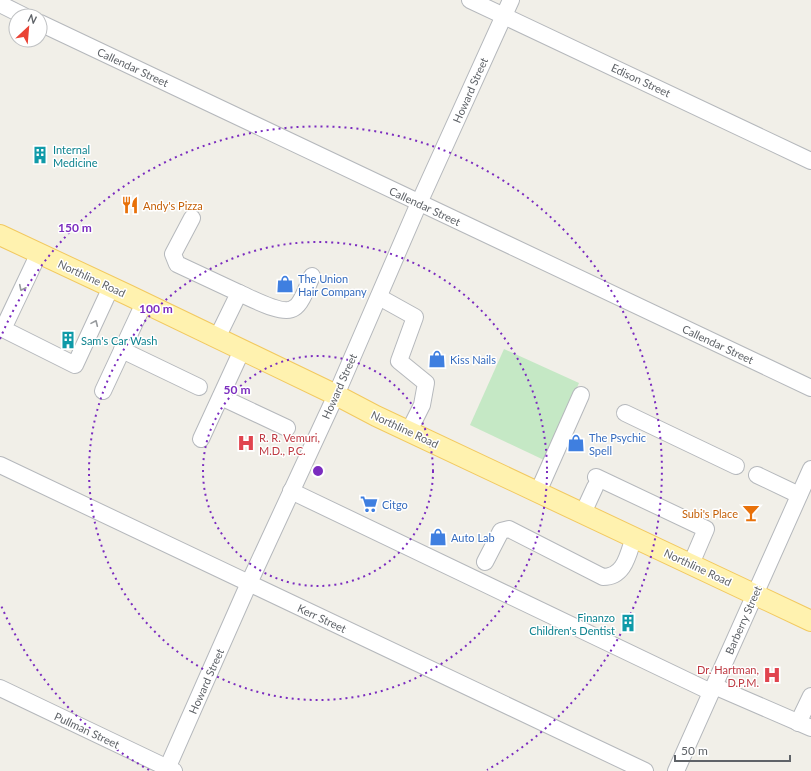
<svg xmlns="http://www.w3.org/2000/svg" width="811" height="771" font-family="Lato,sans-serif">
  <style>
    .green { fill: #c5e8c5 }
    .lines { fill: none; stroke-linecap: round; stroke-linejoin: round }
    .minor-casing { stroke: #b5b8bc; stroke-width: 18 }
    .major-casing { stroke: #f2c960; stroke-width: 22 }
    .minor { stroke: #fff; stroke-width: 16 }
    .major { stroke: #fff2af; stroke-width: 20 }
    .oneway { stroke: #979a9d }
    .ring { fill: none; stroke: #7b2cbf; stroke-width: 2; stroke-dasharray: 2 4 }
    .labels { text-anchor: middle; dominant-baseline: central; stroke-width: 3; stroke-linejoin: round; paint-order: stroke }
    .street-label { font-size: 11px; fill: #5f6368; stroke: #fff }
    .culture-label { font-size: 11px; fill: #0d838f; stroke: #fff; text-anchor: start }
    .food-label { font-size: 11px; fill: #c56008; stroke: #fff; text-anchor: start }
    .shop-label { font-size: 11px; fill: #366cbe; stroke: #fff; text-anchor: start }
    .health-label { font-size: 11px; fill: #be3a42; stroke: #fff; text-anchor: start }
    .centre { fill: #7b2cbf; stroke: #fff; stroke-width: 2 }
    .ring-label { font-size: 12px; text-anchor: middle; font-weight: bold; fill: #7b2cbf; stroke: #fff; stroke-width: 3; stroke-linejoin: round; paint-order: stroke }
  </style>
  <rect width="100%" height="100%" fill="#f1efe8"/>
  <path class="green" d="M504 349 579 383 544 460 470 425Z"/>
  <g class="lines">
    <g class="minor-casing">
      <g id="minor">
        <path d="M470 0 811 161"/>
        <path d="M0 4 24 16"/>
        <path d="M40 23 811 388"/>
        <path d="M192 218 173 254 177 264 239 293 217 338"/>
        <path d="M39 253 3 329 75 365 111 287"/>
        <path d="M239 293C251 298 283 316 294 308 302 304 308 284 312 276"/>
        <path d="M379 297 415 317 399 361 426 383 422 405 409 431"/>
        <path d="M122 350 199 387"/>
        <path d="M103 391 144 303"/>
        <path d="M221 397 287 428"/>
        <path d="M625 413 736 466"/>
        <path d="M201 439 242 350"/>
        <path d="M0 465 645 771"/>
        <path d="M757 475 799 495"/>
        <path d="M596 477 706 529 691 564"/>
        <path d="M291 491 711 692"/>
        <path d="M538 492 581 395"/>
        <path d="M583 513 595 487"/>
        <path d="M485 562 501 531 509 529 603 577C625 577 628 554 634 537"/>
        <path d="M714 686 811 728"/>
        <path d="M0 688 174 771"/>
        <path d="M798 723 811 696"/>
        <path d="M166 771 249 583 336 395 419 203 511 0"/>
        <path d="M676 771 811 469"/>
      </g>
    </g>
    <g class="major-casing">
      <path id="major" d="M0 235 128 295 336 395 376 416 811 621"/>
    </g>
    <use href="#minor" class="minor"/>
    <use href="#major" class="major"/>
  </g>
  <defs><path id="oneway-chevron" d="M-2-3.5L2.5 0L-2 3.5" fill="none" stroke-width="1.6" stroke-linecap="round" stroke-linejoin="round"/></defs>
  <g class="oneway">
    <use href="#oneway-chevron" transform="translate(22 288) rotate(116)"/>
    <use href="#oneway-chevron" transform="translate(95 323) rotate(-66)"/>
  </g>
  <g class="ring">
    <circle cx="318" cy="471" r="115"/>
    <circle cx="318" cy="471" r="229"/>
    <path d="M149 770A344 344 0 0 1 0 603M0 339A344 344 0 1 1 487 770"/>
  </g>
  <defs>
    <g id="building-bare" transform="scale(1.38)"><path d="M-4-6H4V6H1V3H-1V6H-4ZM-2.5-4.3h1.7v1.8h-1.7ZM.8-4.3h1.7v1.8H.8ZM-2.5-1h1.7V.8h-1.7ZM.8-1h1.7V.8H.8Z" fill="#0f9aa8" stroke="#fff" stroke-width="2.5" paint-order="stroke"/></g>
    <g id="restaurant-bare" transform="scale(1.38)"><path d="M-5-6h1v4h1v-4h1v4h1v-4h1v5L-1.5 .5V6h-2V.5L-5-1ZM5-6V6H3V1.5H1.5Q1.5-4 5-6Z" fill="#e8710a" stroke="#fff" stroke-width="2.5" paint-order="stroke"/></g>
    <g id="shop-bare" transform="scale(1.38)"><path d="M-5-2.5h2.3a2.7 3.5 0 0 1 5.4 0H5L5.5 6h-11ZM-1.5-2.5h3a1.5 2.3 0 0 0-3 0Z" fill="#3f7fe0" stroke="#fff" stroke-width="2.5" paint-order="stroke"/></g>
    <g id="hospital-bare" transform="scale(1.38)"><path d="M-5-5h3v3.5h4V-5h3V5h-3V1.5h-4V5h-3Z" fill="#e0444e" stroke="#fff" stroke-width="2.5" paint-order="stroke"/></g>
    <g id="supermarket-bare" transform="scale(1.38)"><path d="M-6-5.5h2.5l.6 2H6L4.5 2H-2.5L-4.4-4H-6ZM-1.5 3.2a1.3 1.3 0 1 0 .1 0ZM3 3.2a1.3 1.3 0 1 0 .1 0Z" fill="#3f7fe0" stroke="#fff" stroke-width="2.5" paint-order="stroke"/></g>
    <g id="bar-bare" transform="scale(1.38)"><path d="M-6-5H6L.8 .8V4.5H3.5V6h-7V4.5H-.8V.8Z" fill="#e8710a" stroke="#fff" stroke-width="2.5" paint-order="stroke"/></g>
  </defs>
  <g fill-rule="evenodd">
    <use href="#building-bare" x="40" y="155"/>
    <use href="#restaurant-bare" x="130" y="205"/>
    <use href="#shop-bare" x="285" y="284"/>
    <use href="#building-bare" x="68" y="340"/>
    <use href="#shop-bare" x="437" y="359"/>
    <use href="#hospital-bare" x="246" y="443"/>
    <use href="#shop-bare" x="576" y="443"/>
    <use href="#supermarket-bare" x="369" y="504"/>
    <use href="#bar-bare" x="751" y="513"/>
    <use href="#shop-bare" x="438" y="537"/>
    <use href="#building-bare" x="628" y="623"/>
    <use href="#hospital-bare" x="772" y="675"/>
  </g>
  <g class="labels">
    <g class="street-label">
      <text transform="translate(133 67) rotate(25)">Callendar Street</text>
      <text transform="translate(641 80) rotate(25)">Edison Street</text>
      <text transform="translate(470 90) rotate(-66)">Howard Street</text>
      <text transform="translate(425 206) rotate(25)">Callendar Street</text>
      <text transform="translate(92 278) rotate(25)">Northline Road</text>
      <text transform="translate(718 344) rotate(25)">Callendar Street</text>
      <text transform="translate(339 386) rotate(-66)">Howard Street</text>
      <text transform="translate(405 429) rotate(25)">Northline Road</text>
      <text transform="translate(698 567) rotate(25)">Northline Road</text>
      <text transform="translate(322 618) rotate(25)">Kerr Street</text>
      <text transform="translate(743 620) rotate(-66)">Barberry Street</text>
      <text transform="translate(206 681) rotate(-66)">Howard Street</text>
      <text transform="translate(87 730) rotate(25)">Pullman Street</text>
    </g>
    <g class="culture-label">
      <text x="53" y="149">Internal<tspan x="53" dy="13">Medicine</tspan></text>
      <text x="81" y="340">Sam's Car Wash</text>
      <text x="615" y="617" text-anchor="end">Finanzo<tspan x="615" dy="13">Children's Dentist</tspan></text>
    </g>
    <g class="food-label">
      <text x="143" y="205">Andy's Pizza</text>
      <text x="738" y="513" text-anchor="end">Subi's Place</text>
    </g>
    <g class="shop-label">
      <text x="298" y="278">The Union<tspan x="298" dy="13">Hair Company</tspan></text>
      <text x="450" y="359">Kiss Nails</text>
      <text x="589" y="437">The Psychic<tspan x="589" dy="13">Spell</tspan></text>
      <text x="382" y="504">Citgo</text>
      <text x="451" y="537">Auto Lab</text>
    </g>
    <g class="health-label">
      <text x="259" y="437">R. R. Vemuri,<tspan x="259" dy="13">M.D., P.C.</tspan></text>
      <text x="759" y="669" text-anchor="end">Dr. Hartman,<tspan x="759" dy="13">D.P.M.</tspan></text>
    </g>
  </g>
  <circle cx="318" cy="471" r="6" class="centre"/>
  <g class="ring-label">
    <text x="75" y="232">150 m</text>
    <text x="156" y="313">100 m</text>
    <text x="237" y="394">50 m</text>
  </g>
  <g transform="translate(28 28) rotate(26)"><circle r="19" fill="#ffffff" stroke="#bfc1c3"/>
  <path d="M0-3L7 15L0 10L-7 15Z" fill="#ea4335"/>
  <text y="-6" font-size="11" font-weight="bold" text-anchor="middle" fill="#5f6368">N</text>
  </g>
  <path d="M675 755v6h115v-6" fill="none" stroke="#5f6368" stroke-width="2"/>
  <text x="681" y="755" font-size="12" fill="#5f6368" stroke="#ffffff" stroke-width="3" paint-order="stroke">50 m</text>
</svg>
